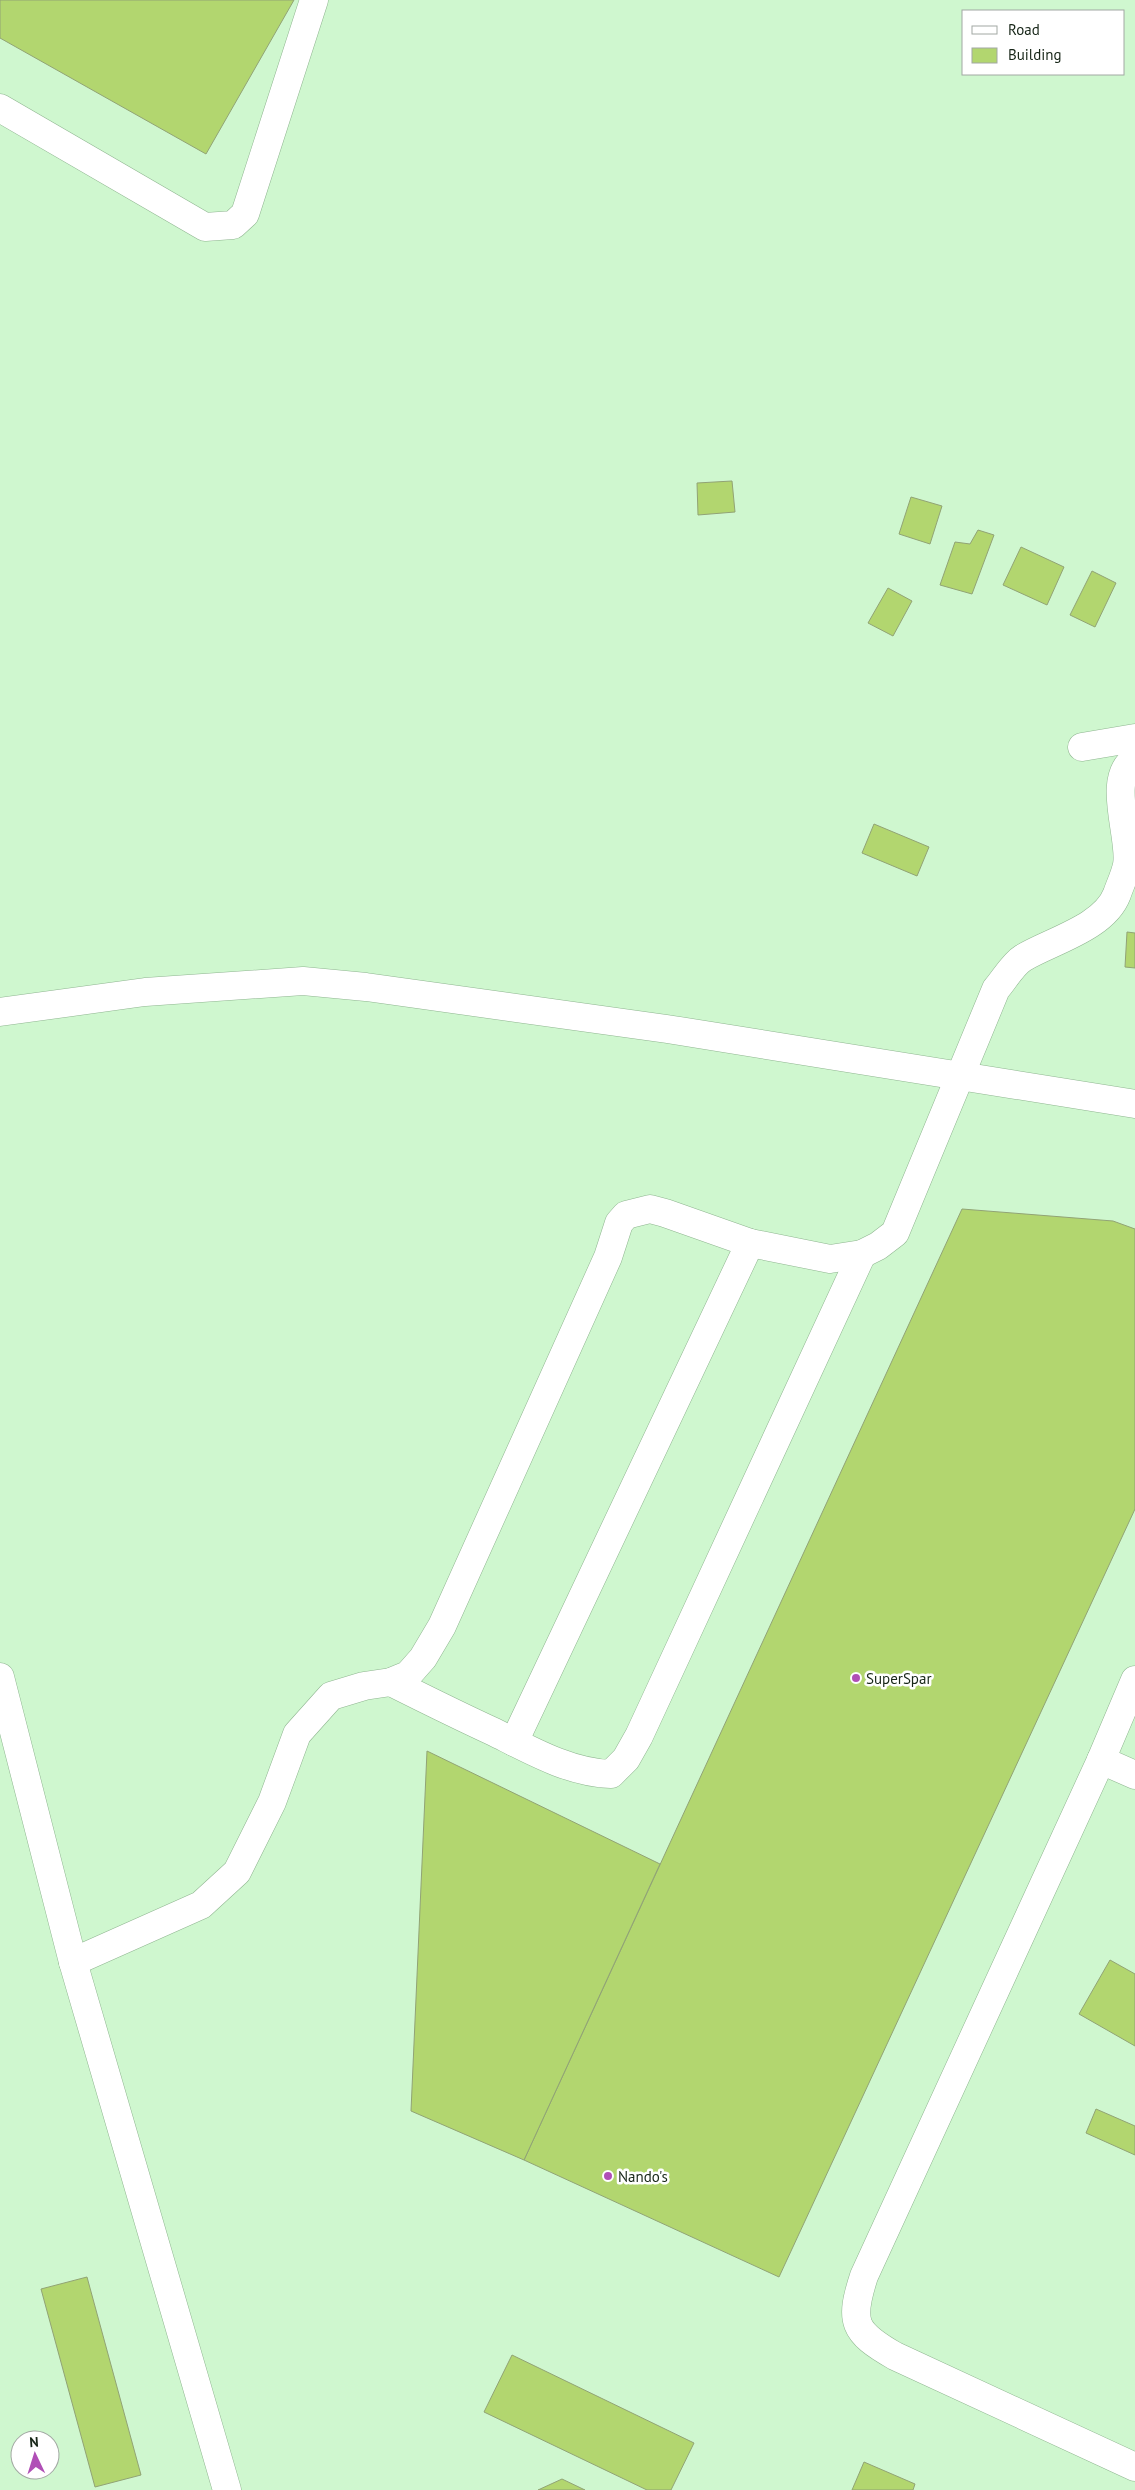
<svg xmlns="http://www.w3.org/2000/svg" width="1135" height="2490" font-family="'PT Sans',sans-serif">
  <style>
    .building { fill: #b2d66f; stroke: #91a375 }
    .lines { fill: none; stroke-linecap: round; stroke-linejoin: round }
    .minor-casing { stroke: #8fb590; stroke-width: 29 }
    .minor { stroke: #fff; stroke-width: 28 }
    .poi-dot { fill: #b04fb6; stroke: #fff; stroke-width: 2 }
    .labels { text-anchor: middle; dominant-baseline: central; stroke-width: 5; stroke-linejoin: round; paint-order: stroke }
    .poi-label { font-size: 15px; fill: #172618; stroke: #fff; text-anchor: start }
  </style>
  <rect width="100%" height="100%" fill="#cff7cf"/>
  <g class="building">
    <path d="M0 0H294L206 154 0 38Z"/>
    <path d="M732 481 735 512 698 515 697 483Z"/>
    <path d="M911 497 942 506 930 544 899 534Z"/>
    <path d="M978 530 994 535 972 594 940 585 955 542 970 544Z"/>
    <path d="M1021 547 1064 567 1047 605 1003 585Z"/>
    <path d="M1092 571 1116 583 1095 627 1070 615Z"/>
    <path d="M888 588 912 601 893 636 868 623Z"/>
    <path d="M874 824 929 847 917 876 862 853Z"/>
    <path d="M1127 932 1135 933V968L1125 967Z"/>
    <path d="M962 1209 1113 1221 1135 1229V1509L779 2277 524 2160Z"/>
    <path d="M427 1751 660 1864 524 2160 411 2111Z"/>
    <path d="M1110 1960 1135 1974V2046L1079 2014Z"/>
    <path d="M1096 2109 1135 2126V2155L1086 2133Z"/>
    <path d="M87 2277 141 2475 95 2487 41 2289Z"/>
    <path d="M512 2355 694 2443 671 2490H647L484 2412Z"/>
    <path d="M864 2462 915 2484 913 2490H852Z"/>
    <path d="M562 2479 585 2490H538Z"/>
  </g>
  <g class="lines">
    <g class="minor-casing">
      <g id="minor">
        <path d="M0 108 205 227 233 225 245 214 314 0"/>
        <path d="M1082 747 1135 738"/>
        <path d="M0 1012 145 992 303 981 366 987 667 1029 1135 1104"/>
        <path d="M0 1677 73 1962 227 2490"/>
        <path d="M1135 1680 1101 1760 864 2276C849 2322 853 2332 895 2356L1135 2467"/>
        <path d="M391 1682C425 1699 459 1716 494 1732 530 1750 570 1773 611 1774L626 1759 639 1736 862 1254"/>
        <path d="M514 1742 750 1243"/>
        <path d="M1101 1760 1135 1775"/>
        <path d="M73 1962 201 1905 237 1872 272 1802 297 1734 331 1696 364 1686 391 1682 408 1675 423 1658 442 1626 608 1257 619 1223 626 1215 650 1209 665 1213 750 1243 830 1259 862 1254 878 1246 895 1233 996 989C1004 980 1013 964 1023 958 1051 941 1104 928 1117 894 1120 885 1125 875 1127 865 1132 837 1105 778 1135 759"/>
      </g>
    </g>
    <use href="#minor" class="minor"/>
  </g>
  <g class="poi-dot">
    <circle cx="856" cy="1678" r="5"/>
    <circle cx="608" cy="2176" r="5"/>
  </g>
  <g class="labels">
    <g class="poi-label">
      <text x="866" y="1678">SuperSpar</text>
      <text x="618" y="2176">Nando's</text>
    </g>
  </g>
  <rect x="962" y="10" width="162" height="65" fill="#ffffff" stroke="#a2a8a3"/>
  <rect x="972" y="26" width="25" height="8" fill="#ffffff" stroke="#a2a8a3"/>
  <text x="1008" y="35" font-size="15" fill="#172618">Road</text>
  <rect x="972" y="48" width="25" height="15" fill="#b2d66f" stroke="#a2a8a3"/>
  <text x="1008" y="60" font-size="15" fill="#172618">Building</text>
  <g transform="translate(35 2455) rotate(356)"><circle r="24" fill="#ffffff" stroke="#a2a8a3"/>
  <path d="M0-4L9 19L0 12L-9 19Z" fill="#b04fb6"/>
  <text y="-8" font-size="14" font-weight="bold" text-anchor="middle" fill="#172618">N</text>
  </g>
</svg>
